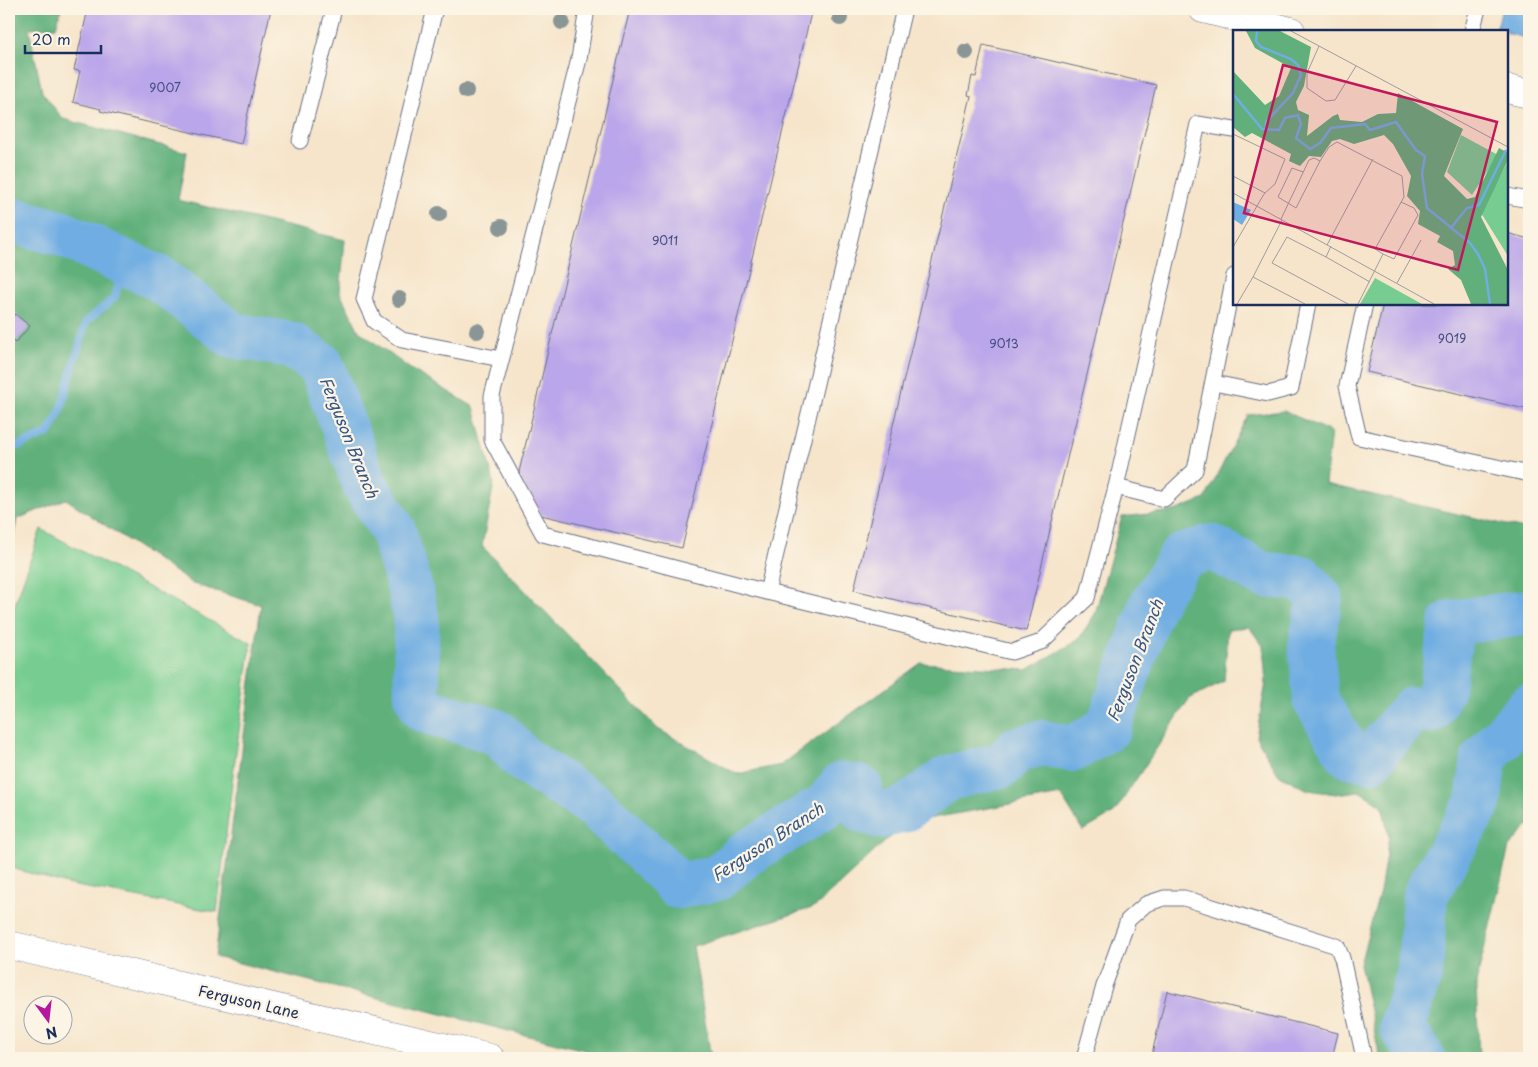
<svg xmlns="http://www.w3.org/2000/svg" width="1538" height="1067" font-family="'Playpen Sans',sans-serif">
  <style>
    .green { fill: #77cd91; stroke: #497e78 }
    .forest { fill: #61b07b; stroke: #3e706c }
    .water { fill: #6fade2; stroke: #456ea0 }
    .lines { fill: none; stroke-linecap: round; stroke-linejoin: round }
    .stream { stroke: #6fade2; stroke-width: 8 }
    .river { stroke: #6fade2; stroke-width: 46 }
    .building { fill: #baa6ea }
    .service-casing { stroke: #686f84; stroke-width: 17 }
    .tertiary-casing { stroke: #686f84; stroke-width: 29 }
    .service { stroke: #fff; stroke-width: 15 }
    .tertiary { stroke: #fff; stroke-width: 28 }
    .tree { fill: #8a9696 }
    .labels { text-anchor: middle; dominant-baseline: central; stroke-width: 4.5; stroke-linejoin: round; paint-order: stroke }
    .number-label { font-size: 12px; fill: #434d81 }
    .street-label { font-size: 15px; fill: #1b2f5e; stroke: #fcf5e5 }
    .water-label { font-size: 16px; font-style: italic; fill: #345586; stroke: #fcf5e5 }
    .inset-river { fill: none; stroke: #6fade2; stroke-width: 2.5 }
    .inset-road { fill: none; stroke: #9e9c9f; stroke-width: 1 }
    .view { fill: #c2185b; fill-opacity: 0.15; stroke: #c2185b; stroke-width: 2.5 }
    .inset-edge { fill: none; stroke: #1b2f5e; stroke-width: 2.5 }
  </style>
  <rect width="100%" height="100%" fill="#fcf5e5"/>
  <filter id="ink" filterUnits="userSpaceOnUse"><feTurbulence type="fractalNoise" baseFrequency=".02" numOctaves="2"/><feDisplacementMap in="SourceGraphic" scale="10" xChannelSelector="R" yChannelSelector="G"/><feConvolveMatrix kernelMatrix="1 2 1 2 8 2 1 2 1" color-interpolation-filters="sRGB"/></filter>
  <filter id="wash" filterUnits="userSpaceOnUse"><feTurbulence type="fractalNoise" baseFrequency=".0096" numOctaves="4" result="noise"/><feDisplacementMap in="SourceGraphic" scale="20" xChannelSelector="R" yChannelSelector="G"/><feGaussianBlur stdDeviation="1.12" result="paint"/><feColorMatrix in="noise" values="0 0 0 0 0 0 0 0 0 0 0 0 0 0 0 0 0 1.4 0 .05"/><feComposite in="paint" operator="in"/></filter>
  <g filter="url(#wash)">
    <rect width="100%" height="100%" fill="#f6e5cb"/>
    <path class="green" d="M41 529 251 643 233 774 217 912 66 884 9 867V622Z"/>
    <path class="forest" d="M9 9H61L56 27 29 28 42 92 63 119 187 152 178 200 345 240 340 293 359 331 409 368 474 407 494 483 482 546 658 729 737 774 781 765 921 663 1027 670 1078 640 1095 614 1122 517 1174 511 1205 499 1248 415 1284 411 1331 432 1325 484 1529 530V825L1509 847 1476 983 1479 1057 1484 1058H1379L1378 1048 1360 964 1380 891 1389 836 1382 805 1359 791 1336 794 1308 790 1278 774 1256 737 1266 683 1263 646 1249 627 1228 629 1224 681 1189 699 1114 813 1083 831 1061 795 905 823 815 907 693 946 711 1058H616L215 957 261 605 193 584 66 499 17 519 9 560Z"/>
    <path class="water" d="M1502 9H1529V39L1507 33V31H1496Z"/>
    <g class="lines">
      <path class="stream" d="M9 450 49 433 60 412 86 322 115 297 124 263"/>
      <g class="river">
        <path d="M9 219 63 234 160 279 232 335 291 345 321 365 366 487 392 528 408 581 416 617 417 696 424 710 497 732 524 760 595 806 658 865 678 886 717 878 747 853 825 806 842 785 860 788 863 810 881 816 903 810 948 778 1002 765 1016 750 1042 743 1073 749 1108 728 1152 605 1181 557 1211 547 1264 575 1302 578 1320 598 1311 645 1316 701 1349 755 1370 760 1412 710 1430 711 1442 688 1452 623 1529 612"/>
        <path d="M1422 1058 1402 1027 1420 972 1425 895 1478 803 1484 758 1529 707"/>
      </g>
    </g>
    <g id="blocks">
      <g class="building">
        <path d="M88 9H271L241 144 100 111 101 109 73 102 80 71 74 70Z"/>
        <path d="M630 9H812L682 548 541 515 518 476Z"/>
        <path d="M983 45 1156 85 1026 631 854 590 971 96 968 95 972 76 976 77Z"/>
        <path d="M1507 233 1529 239V410L1367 372 1383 304H1507Z"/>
        <path d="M15 314 30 326 15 343 9 337V321Z"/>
        <path d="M1167 991 1338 1033 1332 1058H1151Z"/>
      </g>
    </g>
  </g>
  <g filter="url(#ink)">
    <use href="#blocks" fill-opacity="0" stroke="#686f84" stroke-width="1"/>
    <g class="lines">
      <g class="service-casing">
        <g id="service">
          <path d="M435 9 364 299 374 321 402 340 501 359"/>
          <path d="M587 9 579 59 492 396V440L543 534 767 592 1012 652 1041 642 1087 598 1116 487 1164 499 1195 470 1234 276"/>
          <path d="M1472 31 1478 9"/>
          <path d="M300 141 334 9"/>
          <path d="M1507 196 1529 200"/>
          <path d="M1365 304 1347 386 1359 437 1529 474"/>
          <path d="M1214 383 1268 394 1291 388 1308 304"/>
          <path d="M1116 487 1198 124 1234 130"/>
          <path d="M767 592 904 9"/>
          <path d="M1084 1058 1104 986 1128 920 1146 904 1164 898H1184L1337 946 1342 958 1364 1058"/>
        </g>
      </g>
      <g class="tertiary-casing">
        <g id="tertiary">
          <path d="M1203 9 1291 31"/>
          <path d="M1507 89 1529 94"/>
          <path d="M9 945 490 1058"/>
        </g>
      </g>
      <use href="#service" class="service"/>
      <use href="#tertiary" class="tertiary"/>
    </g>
    <g class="tree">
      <circle cx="840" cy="18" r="8"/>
      <circle cx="562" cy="22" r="8"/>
      <circle cx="966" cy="52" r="8"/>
      <circle cx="466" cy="91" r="8"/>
      <circle cx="439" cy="214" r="8"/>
      <circle cx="501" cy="227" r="8"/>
      <circle cx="399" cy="299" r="8"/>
      <circle cx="477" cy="331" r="8"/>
    </g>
  </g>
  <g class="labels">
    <g class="number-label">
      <text x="165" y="87">9007</text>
      <text x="665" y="240">9011</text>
      <text x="1452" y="338">9019</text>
      <text x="1004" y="343">9013</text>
    </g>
    <g class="street-label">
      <text transform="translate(249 1001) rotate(13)">Ferguson Lane</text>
    </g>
    <g class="water-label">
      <text transform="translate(350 437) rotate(68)">Ferguson Branch</text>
      <text transform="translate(1134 660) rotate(-69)">Ferguson Branch</text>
      <text transform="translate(767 841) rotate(-33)">Ferguson Branch</text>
    </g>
  </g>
  <g transform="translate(1233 30)">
    <rect width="275" height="275" fill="#f6e5cb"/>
    <path d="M228 105 265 125 239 165 214 142ZM275 131V226L248 183ZM142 248 189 274H127Z" fill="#77cd91"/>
    <path d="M13 1H47L78 17 71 56 63 72 65 80 76 85 74 106 100 86 105 84 107 90 129 92 145 84 163 83 165 63 230 99 211 146 234 169 242 167 266 118 275 123V130L248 187 275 240V274H238L228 250 215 239 222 235 220 221 204 212 207 206 185 194 187 181 174 166 178 146 160 114 151 105 121 114 107 109 99 111 88 127 76 126 67 136 56 131 58 124 19 103 12 107 0 97V41L32 75 46 66 58 38 22 18Z" fill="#61b07b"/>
    <path d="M0 172 18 180 9 195 0 189Z" fill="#6fade2"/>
    <path class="inset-river" d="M24 1 23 11 28 17 58 29 65 35 68 45 60 63 33 92V98M0 64 29 99 46 100 52 88 65 85 68 94 63 108 77 119 87 113 98 98 132 94 137 100 163 92 183 120 192 126 189 144 194 178 237 213 245 224 252 239 257 274M217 199 234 178 246 175 273 120"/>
    <path class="inset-road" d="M58 1 275 117M86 16 74 43V58L93 71 102 70 123 36M0 104 52 129 42 154 31 164 0 217M70 142 59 138 45 167 63 178 87 131M0 146 32 163M0 163 201 274M48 189 76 130 81 128 87 131 96 117 104 112 169 146 171 167 142 219 150 224 125 274M49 190 20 247 72 274M94 215 140 129M98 216 93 227 137 252M150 224 161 229 185 185 181 178 168 172M93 227 54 207 39 233 115 274M164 253 188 210M4 274 20 247"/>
    <path class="view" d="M50 35 264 92 225 240 11 183Z"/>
    <rect width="275" height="275" class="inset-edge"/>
  </g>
  <rect width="1538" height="1067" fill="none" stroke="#fcf5e5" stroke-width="30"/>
  <g transform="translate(48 1020) rotate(165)"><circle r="24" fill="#fcf5e5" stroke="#a2a6af"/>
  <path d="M0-4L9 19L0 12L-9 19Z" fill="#b5179e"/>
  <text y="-8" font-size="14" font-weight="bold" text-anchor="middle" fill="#1b2f5e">N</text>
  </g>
  <path d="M25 45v8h76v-8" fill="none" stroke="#1b2f5e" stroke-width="2.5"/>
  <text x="32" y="45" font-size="15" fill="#1b2f5e" stroke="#fcf5e5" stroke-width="4" paint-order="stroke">20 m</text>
</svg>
